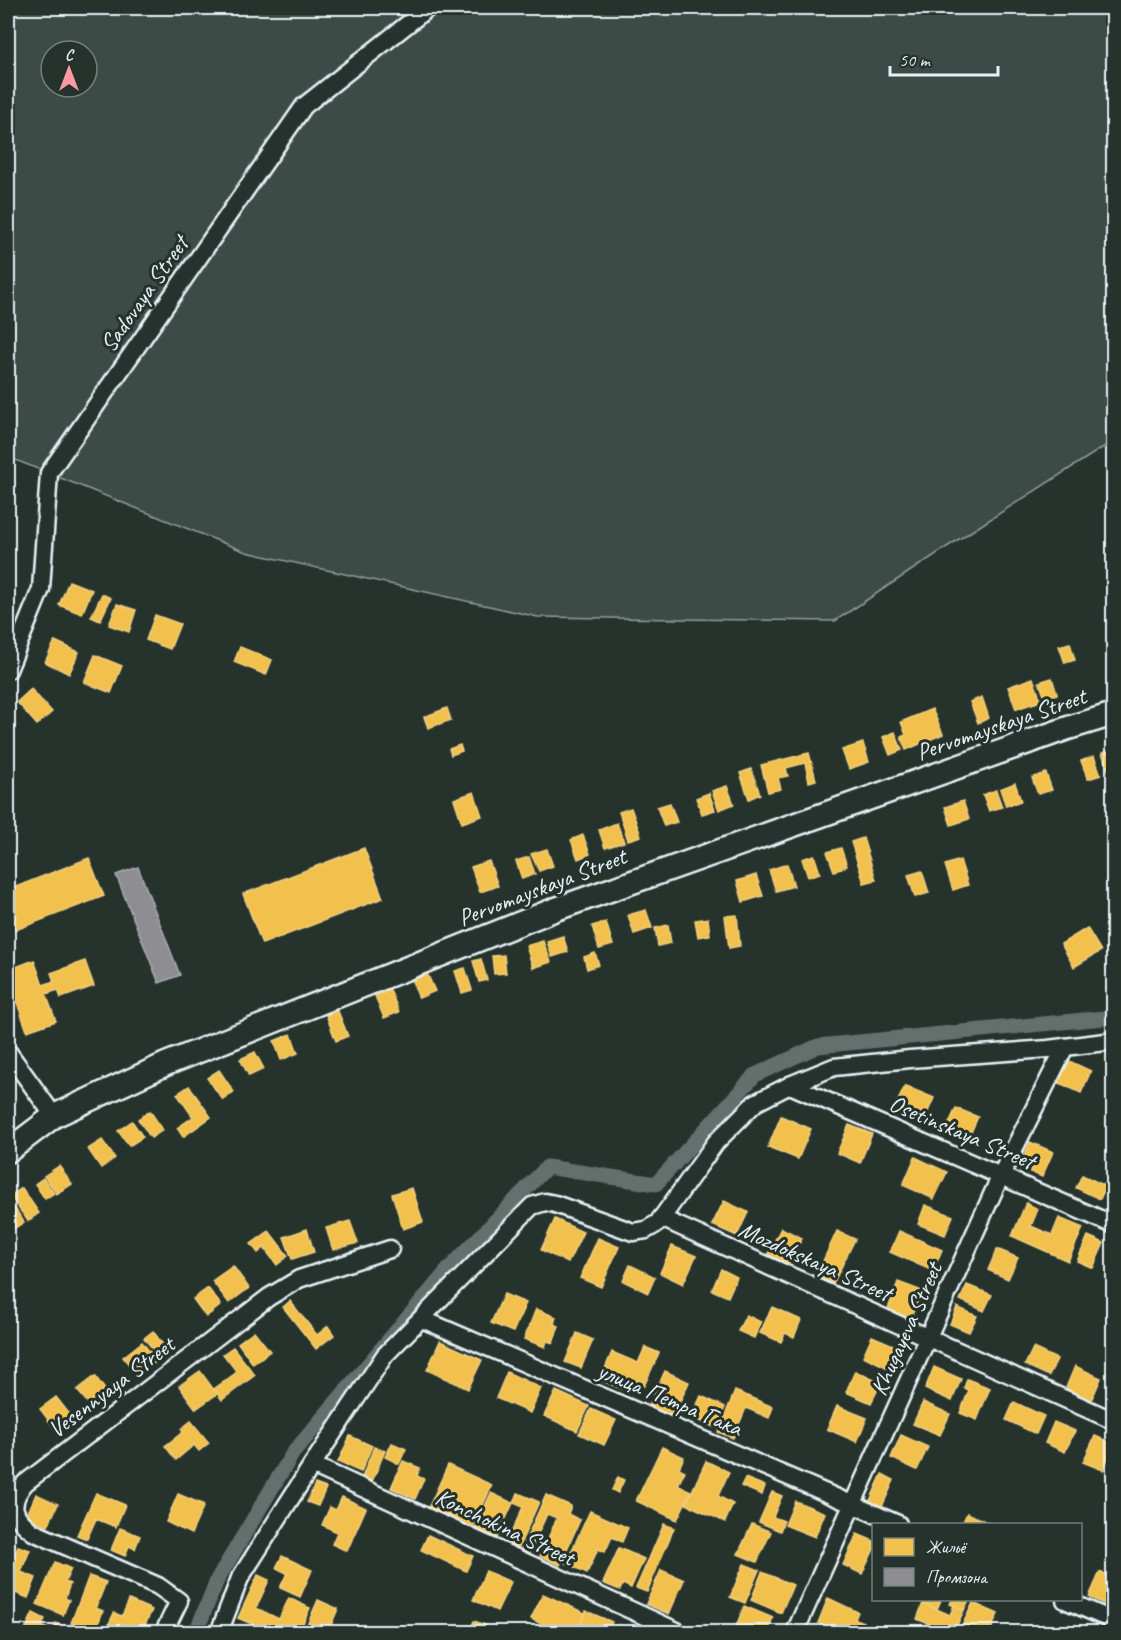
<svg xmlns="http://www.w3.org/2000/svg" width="1121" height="1640" font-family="Caveat,sans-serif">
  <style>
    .green { fill: #3e4b47; stroke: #939ea0; stroke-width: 1.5; fill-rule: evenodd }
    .homes { fill: #f2c14e; stroke: #efcf81; stroke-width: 1.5 }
    .industry { fill: #8d8d92; stroke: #a8abb1; stroke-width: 1.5 }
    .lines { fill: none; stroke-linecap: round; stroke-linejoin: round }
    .canal { stroke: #636f6d; stroke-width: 15 }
    .minor-casing { stroke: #e8f1f8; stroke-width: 21 }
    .secondary-casing { stroke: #e8f1f8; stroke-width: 27 }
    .minor { stroke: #26332d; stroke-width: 16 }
    .secondary { stroke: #26332d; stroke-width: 22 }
    .labels { text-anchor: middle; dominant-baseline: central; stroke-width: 6; stroke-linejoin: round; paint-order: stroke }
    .street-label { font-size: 24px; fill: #e8f1f8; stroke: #26332d }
  </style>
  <rect width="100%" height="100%" fill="#26332d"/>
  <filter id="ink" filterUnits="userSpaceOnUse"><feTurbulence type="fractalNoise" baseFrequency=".0167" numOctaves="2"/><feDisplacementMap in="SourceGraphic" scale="12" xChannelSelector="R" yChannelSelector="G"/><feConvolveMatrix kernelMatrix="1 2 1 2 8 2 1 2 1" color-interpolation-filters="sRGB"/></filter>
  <g filter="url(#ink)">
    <path class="green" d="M8 8H1113V441L953 543 835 621 538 617 246 552 8 457ZM51 51H87V87H51Z"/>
    <g class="homes">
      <path d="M69 581 92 590 82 614 59 605Z"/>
      <path d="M102 594 111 598 100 621 91 617Z"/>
      <path d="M117 604 136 610 129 632 109 625Z"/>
      <path d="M155 615 180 624 170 649 146 640Z"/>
      <path d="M55 641 79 652 69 674 45 662Z"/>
      <path d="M1070 643 1075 660 1065 663 1059 646Z"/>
      <path d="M240 647 272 660 266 675 234 662Z"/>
      <path d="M95 655 122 666 111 693 84 682Z"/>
      <path d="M1033 678 1041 701 1016 709 1008 687Z"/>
      <path d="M1052 678 1057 694 1045 698 1039 682Z"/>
      <path d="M31 689 52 712 37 725 17 702Z"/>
      <path d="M982 697 989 718 978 723 970 702Z"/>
      <path d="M447 708 451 720 428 728 424 717Z"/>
      <path d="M932 709 943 734 906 750 901 737 906 735 901 722Z"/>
      <path d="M895 732 902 750 890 755 883 737Z"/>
      <path d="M863 743 869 762 849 769 842 750Z"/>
      <path d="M460 745 462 751 451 755 449 749Z"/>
      <path d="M1114 749V771L1109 773 1102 753Z"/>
      <path d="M809 753 816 780 809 782 805 763 786 768 788 776 778 778 781 789 768 792 761 765Z"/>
      <path d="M1094 756 1101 775 1088 779 1081 761Z"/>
      <path d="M751 769 760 794 749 799 740 773Z"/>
      <path d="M1046 773 1052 790 1038 794 1032 778Z"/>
      <path d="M1015 783 1021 801 1006 806 1000 789Z"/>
      <path d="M727 786 734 804 719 810 712 791Z"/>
      <path d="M996 790 1002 807 989 811 983 795Z"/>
      <path d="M474 792 482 816 462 823 454 799Z"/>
      <path d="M709 793 715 810 702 814 696 798Z"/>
      <path d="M963 801 969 819 951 825 945 807Z"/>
      <path d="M670 803 677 822 664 826 657 807Z"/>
      <path d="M631 808 641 836 628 840 619 812Z"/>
      <path d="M617 823 624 842 605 848 599 830Z"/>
      <path d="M583 835 590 854 578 859 571 840Z"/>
      <path d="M863 838 876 880 864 883 851 842Z"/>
      <path d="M364 848 383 898 262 944 243 894Z"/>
      <path d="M841 848 847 866 834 871 827 852Z"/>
      <path d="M547 849 553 866 539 871 531 854Z"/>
      <path d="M814 855 820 873 808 877 802 859Z"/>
      <path d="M529 857 535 874 522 879 516 861Z"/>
      <path d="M89 858 104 896 8 933V890Z"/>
      <path d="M960 860 968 885 953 890 945 865Z"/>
      <path d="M489 861 498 886 480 892 471 867Z"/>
      <path d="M787 864 794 886 776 891 769 870Z"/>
      <path d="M922 871 929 893 915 897 908 875Z"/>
      <path d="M756 875 763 896 743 902 737 881Z"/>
      <path d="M646 910 652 928 634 934 628 915Z"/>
      <path d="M737 915 740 946 729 948 725 916Z"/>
      <path d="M708 918 710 935 698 937 695 920Z"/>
      <path d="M606 922 613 945 599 949 592 926Z"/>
      <path d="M668 925 671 943 658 946 655 928Z"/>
      <path d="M1087 928 1101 951 1074 967 1061 944Z"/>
      <path d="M563 936 568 952 552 957 547 941Z"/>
      <path d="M543 941 551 962 533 968 526 946Z"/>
      <path d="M595 953 599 965 587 969 584 957Z"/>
      <path d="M504 955 506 973 494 974 492 956Z"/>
      <path d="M481 959 487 980 479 982 473 961Z"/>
      <path d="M34 960 43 985 54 981 51 973 85 961 94 986 61 998 58 990 46 994 56 1021 27 1031 8 977V970Z"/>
      <path d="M465 968 472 990 462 993 455 971Z"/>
      <path d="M427 973 435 991 419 998 411 979Z"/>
      <path d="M390 990 399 1012 384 1018 375 996Z"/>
      <path d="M338 1011 348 1036 336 1041 326 1015Z"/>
      <path d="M291 1034 298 1053 281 1060 274 1041Z"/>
      <path d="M255 1052 264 1069 249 1076 240 1059Z"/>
      <path d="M1067 1060 1091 1071 1081 1093 1057 1082Z"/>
      <path d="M219 1070 234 1092 223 1100 207 1078Z"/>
      <path d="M189 1086 211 1117 183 1137 177 1128 193 1117 177 1094Z"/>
      <path d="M905 1086 934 1098 926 1116 897 1103Z"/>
      <path d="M956 1108 978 1117 967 1141 945 1132Z"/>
      <path d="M150 1111 163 1130 151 1138 138 1119Z"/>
      <path d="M781 1116 811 1129 798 1159 768 1147Z"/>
      <path d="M132 1121 143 1137 129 1146 118 1131Z"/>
      <path d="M849 1125 872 1134 860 1163 837 1153Z"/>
      <path d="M102 1140 115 1158 101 1168 88 1149Z"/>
      <path d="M1030 1142 1053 1152 1042 1177 1019 1167Z"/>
      <path d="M915 1157 947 1172 934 1199 903 1185Z"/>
      <path d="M59 1166 72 1184 57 1194 44 1176Z"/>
      <path d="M1082 1175 1106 1186 1100 1199 1076 1188Z"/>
      <path d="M43 1178 54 1193 45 1199 35 1184Z"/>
      <path d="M22 1188 39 1213 28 1221 10 1196Z"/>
      <path d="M412 1188 423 1222 403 1229 392 1194Z"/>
      <path d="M8 1198 24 1222 12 1230 8 1224Z"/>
      <path d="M724 1201 748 1212 737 1236 712 1225Z"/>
      <path d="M1026 1203 1038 1209 1031 1226 1052 1235 1059 1218 1083 1228 1068 1261 1012 1236Z"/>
      <path d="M925 1205 953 1216 945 1235 918 1224Z"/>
      <path d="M555 1219 583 1232 568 1263 541 1250Z"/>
      <path d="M350 1221 358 1243 333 1250 326 1228Z"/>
      <path d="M781 1228 802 1238 789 1264 768 1254Z"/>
      <path d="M307 1229 314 1252 292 1259 284 1237Z"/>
      <path d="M269 1231 288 1256 277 1265 264 1248 258 1253 251 1244Z"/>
      <path d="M837 1231 855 1239 833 1284 816 1276Z"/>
      <path d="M899 1231 942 1250 933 1271 890 1252Z"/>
      <path d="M1088 1236 1104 1243 1093 1268 1077 1261Z"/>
      <path d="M598 1238 619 1247 601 1287 580 1278Z"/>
      <path d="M672 1246 696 1256 683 1284 660 1273Z"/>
      <path d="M997 1249 1018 1258 1008 1279 988 1270Z"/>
      <path d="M630 1265 655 1277 648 1293 623 1281Z"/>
      <path d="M233 1266 249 1288 229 1303 212 1281Z"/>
      <path d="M721 1269 737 1277 728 1297 712 1290Z"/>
      <path d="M898 1282 922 1291 910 1320 887 1311Z"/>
      <path d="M967 1285 992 1295 984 1311 960 1300Z"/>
      <path d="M208 1288 221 1305 206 1317 193 1299Z"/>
      <path d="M504 1294 526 1303 513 1332 491 1323Z"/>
      <path d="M290 1301 317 1335 328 1326 334 1335 316 1349 283 1307Z"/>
      <path d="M772 1307 801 1320 794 1337 785 1333 781 1342 760 1333Z"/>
      <path d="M957 1307 977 1316 969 1332 950 1324Z"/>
      <path d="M536 1309 556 1317 554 1324 559 1326 553 1343 547 1341 545 1347 524 1339Z"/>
      <path d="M746 1315 761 1322 754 1338 738 1331Z"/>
      <path d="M153 1331 169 1353 161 1359 144 1338Z"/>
      <path d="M254 1331 270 1351 253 1364 238 1343Z"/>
      <path d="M577 1333 593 1340 581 1368 565 1362Z"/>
      <path d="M872 1336 900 1348 890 1369 863 1356Z"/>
      <path d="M440 1341 482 1360 468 1389 427 1370Z"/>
      <path d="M142 1342 157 1361 138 1376 123 1357Z"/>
      <path d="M233 1347 255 1375 222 1400 214 1389 237 1372 223 1354Z"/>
      <path d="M645 1347 659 1353 644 1386 632 1380 627 1391 600 1380 612 1352 638 1363Z"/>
      <path d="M1033 1348 1057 1359 1049 1376 1025 1365Z"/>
      <path d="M1075 1366 1101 1378 1091 1401 1065 1390Z"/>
      <path d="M934 1367 961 1379 952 1401 925 1389Z"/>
      <path d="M200 1371 217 1394 196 1409 179 1386Z"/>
      <path d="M665 1371 689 1382 673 1417 649 1406Z"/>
      <path d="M855 1371 881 1383 871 1403 846 1392Z"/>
      <path d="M507 1372 541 1388 530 1413 496 1398Z"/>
      <path d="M95 1376 109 1395 92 1408 77 1390Z"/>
      <path d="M967 1379 990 1388 977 1420 960 1413 969 1390 964 1388Z"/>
      <path d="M556 1391 589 1406 577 1431 544 1416Z"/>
      <path d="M735 1391 773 1407 769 1418 746 1408 733 1438 718 1432Z"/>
      <path d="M701 1396 725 1407 716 1428 691 1417Z"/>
      <path d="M56 1397 74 1420 58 1433 40 1409Z"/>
      <path d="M923 1402 950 1414 940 1435 913 1424Z"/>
      <path d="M1014 1402 1044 1416 1036 1434 1006 1420Z"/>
      <path d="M837 1406 867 1418 857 1442 827 1429Z"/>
      <path d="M591 1409 616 1420 604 1445 579 1434Z"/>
      <path d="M191 1421 209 1443 199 1451 194 1445 176 1460 165 1446 183 1432 181 1429Z"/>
      <path d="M1054 1422 1075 1431 1065 1452 1045 1443Z"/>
      <path d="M901 1435 928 1447 917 1470 891 1458Z"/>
      <path d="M350 1436 372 1446 361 1472 338 1462Z"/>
      <path d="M1095 1436 1114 1444 1103 1470 1083 1462Z"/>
      <path d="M392 1443 406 1449 399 1464 385 1457Z"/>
      <path d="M374 1447 385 1451 371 1484 361 1480Z"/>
      <path d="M662 1447 684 1457 679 1468 685 1471 678 1485 691 1491 677 1520 636 1501Z"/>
      <path d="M403 1461 420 1468 417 1476 424 1479 415 1499 391 1488Z"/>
      <path d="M706 1461 729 1472 718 1496 733 1504 725 1522 686 1504Z"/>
      <path d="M448 1465 492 1485 471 1531 427 1511Z"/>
      <path d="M882 1474 894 1480 881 1509 869 1503Z"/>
      <path d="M618 1477 624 1480 618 1493 612 1490Z"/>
      <path d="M745 1478 765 1486 762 1495 741 1486Z"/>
      <path d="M315 1484 326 1488 318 1506 307 1502Z"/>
      <path d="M772 1492 782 1496 773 1517 784 1521 780 1531 759 1522Z"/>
      <path d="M96 1493 125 1505 116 1527 96 1519 87 1539 77 1535Z"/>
      <path d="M491 1493 513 1503 497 1538 475 1528Z"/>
      <path d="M518 1493 539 1502 517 1551 505 1546 523 1507 514 1503Z"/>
      <path d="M36 1494 58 1504 48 1526 26 1517Z"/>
      <path d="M178 1494 204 1505 191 1534 166 1522Z"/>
      <path d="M546 1495 571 1506 568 1514 580 1520 560 1565 540 1556 557 1518 547 1514 530 1552 522 1548Z"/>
      <path d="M342 1497 366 1508 347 1551 332 1544 337 1532 322 1525 330 1507 336 1510Z"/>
      <path d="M795 1501 825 1513 815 1537 785 1525Z"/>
      <path d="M590 1511 628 1528 622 1542 612 1537 605 1552 598 1549 587 1573 566 1563Z"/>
      <path d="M967 1513 991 1524H962Z"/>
      <path d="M664 1524 674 1528 647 1592 636 1588Z"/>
      <path d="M752 1524 771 1532 757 1562 738 1554Z"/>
      <path d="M120 1528 140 1536 135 1549 129 1546 125 1556 111 1550Z"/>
      <path d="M857 1534 874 1541V1549L862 1574 843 1565Z"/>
      <path d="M428 1535 473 1556 466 1571 421 1550Z"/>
      <path d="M8 1542 15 1545 8 1562Z"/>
      <path d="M18 1546 30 1550 21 1572 36 1578 28 1598 8 1590V1571Z"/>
      <path d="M619 1548 644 1559 631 1588 623 1584 620 1590 603 1583Z"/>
      <path d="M282 1556 312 1570 300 1597 280 1588 287 1573 276 1568Z"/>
      <path d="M55 1562 71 1569 65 1582 70 1584 65 1598 69 1600 63 1615 37 1604Z"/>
      <path d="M744 1564 759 1570 745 1603 730 1597Z"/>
      <path d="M661 1570 684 1580 669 1614 646 1604Z"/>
      <path d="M486 1571 511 1582 497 1611 473 1600Z"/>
      <path d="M762 1572 793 1585 781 1613 751 1600Z"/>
      <path d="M1100 1572 1114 1578V1599L1110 1607 1089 1597Z"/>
      <path d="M258 1575 269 1580 256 1608 279 1619 289 1598 310 1608 299 1632H270L238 1618Z"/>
      <path d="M89 1576 106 1582 96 1608 103 1611 95 1632 71 1623Z"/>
      <path d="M543 1594 585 1613 576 1632H546L548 1627 531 1619Z"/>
      <path d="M828 1598 858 1612 855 1619 863 1622 859 1632H840L818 1623Z"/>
      <path d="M129 1600 152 1610 142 1632H105L114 1613 122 1616Z"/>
      <path d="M318 1600 338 1609 328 1632H304Z"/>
      <path d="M925 1600H941L937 1609 923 1603Z"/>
      <path d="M952 1600H969L964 1610 950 1604Z"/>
      <path d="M923 1603 950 1615 954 1605 964 1610 954 1632H948L917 1619Z"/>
      <path d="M973 1603 998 1614 990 1632H966L960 1630Z"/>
      <path d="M744 1606 773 1618 767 1632H743L735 1629Z"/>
      <path d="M586 1611 612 1622 608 1632H577Z"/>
      <path d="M33 1613 45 1619 42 1626 52 1631 56 1623 67 1628 65 1632H24Z"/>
      <path d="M474 1621 487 1626 484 1632H469Z"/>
      <path d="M385 1625 403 1632H382Z"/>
      <path d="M619 1625 629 1629 628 1632H616Z"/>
    </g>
    <path class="industry" d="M138 867 180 975 159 983 116 875Z"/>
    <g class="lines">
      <path class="canal" d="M196 1632 218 1578 293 1453 448 1270 547 1167 656 1184 755 1075 818 1046 1114 1017"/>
      <g class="minor-casing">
        <g id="minor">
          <path d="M8 670 41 589 49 473 304 106 428 8"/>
          <path d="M8 1052 54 1116"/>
          <path d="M790 1085 1114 1225"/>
          <path d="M661 1218 1114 1421"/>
          <path d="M422 1319 898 1524"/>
          <path d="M312 1465 679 1632"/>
          <path d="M1065 1600 1114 1621"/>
          <path d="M220 1630 240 1578 312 1465 385 1355 532 1206 545 1202 555 1204 633 1232 646 1230 658 1223 716 1142 755 1103 790 1085 834 1067 910 1059 1048 1049 1114 1041"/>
          <path d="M164 1632 179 1601 158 1586 33 1532C12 1516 8 1504 25 1483L269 1297 299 1279 390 1249"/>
          <path d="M795 1632 1001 1175 1065 1047"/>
        </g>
      </g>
      <g class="secondary-casing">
        <path id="secondary" d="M8 1151 54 1116 166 1064 556 909 1068 728 1114 714"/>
      </g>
      <use href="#minor" class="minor"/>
      <use href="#secondary" class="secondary"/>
    </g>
  </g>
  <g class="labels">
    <g class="street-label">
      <text transform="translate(144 294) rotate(-55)">Sadovaya Street</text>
      <text transform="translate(1001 724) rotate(-19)">Pervomayskaya Street</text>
      <text transform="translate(542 887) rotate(-21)">Pervomayskaya Street</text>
      <text transform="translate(962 1132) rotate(23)">Osetinskaya Street</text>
      <text transform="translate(815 1261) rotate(24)">Mozdokskaya Street</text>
      <text transform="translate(906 1329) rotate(-66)">Khugayeva Street</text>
      <text transform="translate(111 1387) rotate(-37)">Vesennyaya Street</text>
      <text transform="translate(670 1399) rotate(23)">улица Петра Гака</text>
      <text transform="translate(505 1527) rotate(25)">Konchokina Street</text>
    </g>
  </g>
  <rect width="1121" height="1640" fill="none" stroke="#26332d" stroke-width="30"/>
  <rect x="15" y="15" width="1091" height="1610" fill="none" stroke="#e8f1f8" stroke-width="2" filter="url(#ink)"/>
  <rect x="872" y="1523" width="210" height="78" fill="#26332d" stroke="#747f7e" stroke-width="1.5"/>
  <rect x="884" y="1538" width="30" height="18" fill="#f2c14e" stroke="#747f7e" stroke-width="1.5"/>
  <text x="926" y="1553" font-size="18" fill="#e8f1f8">Жильё</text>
  <rect x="884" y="1568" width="30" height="18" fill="#8d8d92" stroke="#747f7e" stroke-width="1.5"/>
  <text x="926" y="1583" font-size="18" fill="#e8f1f8">Промзона</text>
  <g transform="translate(69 69)"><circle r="28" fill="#26332d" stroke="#747f7e" stroke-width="1.5"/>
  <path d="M0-4.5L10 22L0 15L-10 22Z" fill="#ff9aa2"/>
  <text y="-9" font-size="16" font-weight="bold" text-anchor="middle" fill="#e8f1f8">С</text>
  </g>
  <path d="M890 66v9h108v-9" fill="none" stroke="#e8f1f8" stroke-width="3"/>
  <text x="899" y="66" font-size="18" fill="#e8f1f8" stroke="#26332d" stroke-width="4.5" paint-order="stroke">50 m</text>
</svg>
